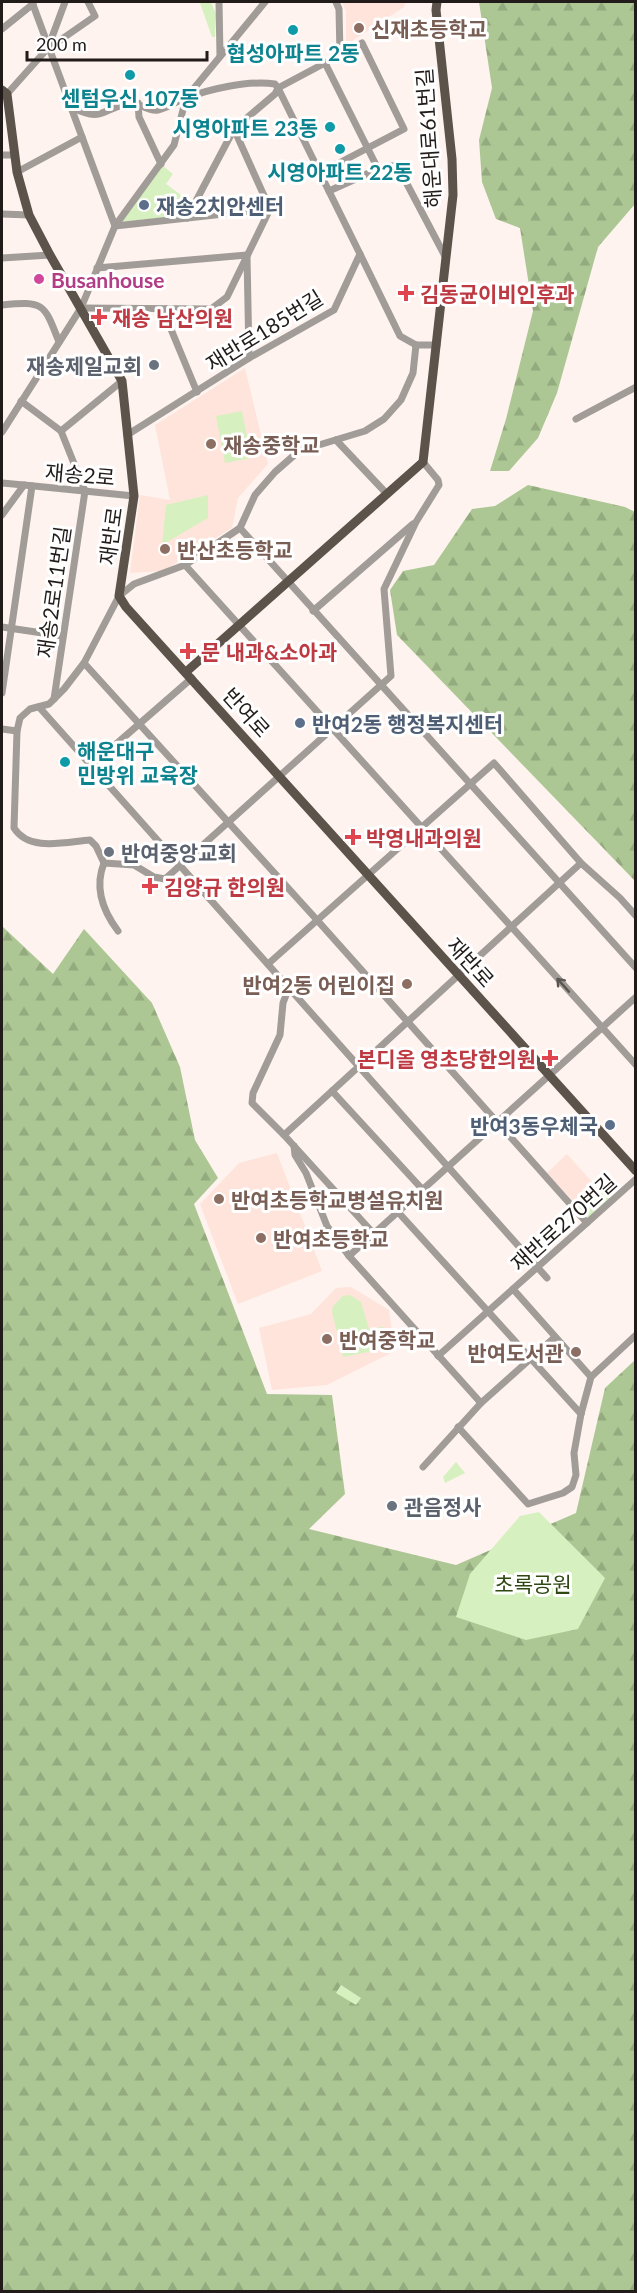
<svg xmlns="http://www.w3.org/2000/svg" width="637" height="2293" font-family="Lato,'Noto Sans KR',sans-serif">
  <style>
    .built { fill: #fee4db }
    .forest { fill: url(#forest-firs) }
    .green { fill: #d6f1bf }
    .lines { fill: none; stroke-linecap: round; stroke-linejoin: round }
    .minor { stroke: #a19c97; stroke-width: 7 }
    .major { stroke: #5c544b; stroke-width: 9 }
    .oneway { stroke: #5b5552 }
    .education-dot { fill: #8d6e63; stroke: #fff; stroke-width: 2 }
    .culture-dot { fill: #0f9aa8; stroke: #fff; stroke-width: 2 }
    .service-dot { fill: #5c6f8a; stroke: #fff; stroke-width: 2 }
    .hotel-dot { fill: #d1479c; stroke: #fff; stroke-width: 2 }
    .health-dot { fill: #e0444e; stroke: #fff; stroke-width: 2 }
    .worship-dot { fill: #6b7280; stroke: #fff; stroke-width: 2 }
    .labels { text-anchor: middle; dominant-baseline: central; stroke-width: 6; stroke-linejoin: round; paint-order: stroke }
    .education-label { font-size: 21px; font-weight: bold; fill: #785e54; stroke: #fff; text-anchor: start }
    .culture-label { font-size: 21px; font-weight: bold; fill: #0d838f; stroke: #fff }
    .street-label { font-size: 21px; fill: #211b19; stroke: #fff }
    .service-label { font-size: 21px; font-weight: bold; fill: #4e5e75; stroke: #fff; text-anchor: start }
    .hotel-label { font-size: 21px; font-weight: bold; fill: #b23c85; stroke: #fff; text-anchor: start }
    .health-label { font-size: 21px; font-weight: bold; fill: #be3a42; stroke: #fff; text-anchor: start }
    .worship-label { font-size: 21px; font-weight: bold; fill: #5b616d; stroke: #fff; text-anchor: start }
    .park-label { font-size: 21px; fill: #2f4812; stroke: #fff }
  </style>
  <defs>
    <pattern id="forest-firs" width="22" height="20" patternUnits="userSpaceOnUse" patternTransform="scale(1.5)"><rect width="22" height="20" fill="#acc794"/><path d="M5 1l3.5 6h-7zM16 11l3.5 6h-7z" fill="#94aa7f"/></pattern>
  </defs>
  <rect width="100%" height="100%" fill="#fef3ef"/>
  <g class="built">
    <path d="M342 2H406L404 7 346 45V11Z"/>
    <path d="M245 368 268 464 238 498 232 528 163 571 130 573 140 495 170 500 155 425Z"/>
    <path d="M277 1153 322 1271 238 1304 200 1204 239 1163Z"/>
    <path d="M567 1154 594 1184 574 1202 547 1173Z"/>
    <path d="M351 1287 389 1310 395 1351 327 1385 272 1390 259 1328 311 1314 336 1288Z"/>
  </g>
  <g class="forest">
    <path d="M479 2H635V204L598 247 557 393 538 438 509 471H490L506 419 533 311 520 228 496 219 482 182 479 140 492 88Z"/>
    <path d="M528 485 625 507 635 512V881L397 635 390 590 403 571 434 565 472 509 495 506Z"/>
    <path d="M2 926 53 974 84 929 152 1003 180 1067 195 1140 218 1178 194 1204 267 1394 332 1395 345 1494 309 1529 456 1565 576 1513 605 1388 635 1360V2291H2Z"/>
  </g>
  <g class="green">
    <path d="M204 2H211L216 14 215 37H212L200 3Z"/>
    <path d="M163 166 173 174 166 184 192 203 186 215 121 222Z"/>
    <path d="M242 411 251 458 225 463 216 416Z"/>
    <path d="M208 495V518L162 545 166 505Z"/>
    <path d="M596 1182 612 1200 587 1223 571 1205Z"/>
    <path d="M350 1295 361 1302 369 1329 383 1327 387 1348 343 1357 332 1312 333 1306 343 1296Z"/>
    <path d="M456 1462 465 1473 445 1483 443 1477Z"/>
    <path d="M539 1512 605 1578 578 1629 526 1640 456 1617 470 1574 520 1516Z"/>
    <path d="M341 1985 361 1998 356 2005 336 1993Z"/>
  </g>
  <g class="lines">
    <g class="minor">
      <path d="M32 2 115 226 270 209"/>
      <path d="M219 2 220 56"/>
      <path d="M2 29 33 4"/>
      <path d="M49 48 95 16 88 2"/>
      <path d="M325 63 378 169 397 165 446 258"/>
      <path d="M7 94 48 48 65 2"/>
      <path d="M138 103 139 117 161 164"/>
      <path d="M71 107C105 123 99 109 128 104 140 101 146 112 158 110 167 108 175 102 184 99 208 89 249 80 275 84L278 88 275 94 234 129 187 218"/>
      <path d="M234 129 270 209"/>
      <path d="M2 155H14"/>
      <path d="M17 172 82 137"/>
      <path d="M320 173 404 129 362 43 340 55"/>
      <path d="M329 191 378 169"/>
      <path d="M2 214 29 215"/>
      <path d="M360 254 400 336 416 345H437"/>
      <path d="M2 258 50 255"/>
      <path d="M97 268 247 255 249 358"/>
      <path d="M2 305C44 301 44 303 59 342"/>
      <path d="M81 308 211 309 227 297 270 209"/>
      <path d="M163 310 197 392"/>
      <path d="M416 345 413 373 401 400 384 419 365 431 299 451 275 472 255 495 240 528 185 565 134 584 119 596 84 663 64 689 49 704 30 709 20 718 17 731 14 828C29 852 65 842 90 840L96 846 104 863 134 865 154 877 165 879 391 676 384 589 416 522 439 485 438 480 423 462"/>
      <path d="M21 401 61 431 85 491 54 699"/>
      <path d="M576 419 636 387"/>
      <path d="M61 431 122 381"/>
      <path d="M2 432 81 308 115 226 174 145 186 98 265 2"/>
      <path d="M127 435 249 358 334 310 360 254 278 88 340 55 339 9 336 2"/>
      <path d="M336 440 387 494"/>
      <path d="M2 483 24 485"/>
      <path d="M2 515 24 485 134 496"/>
      <path d="M240 528 636 968"/>
      <path d="M185 565 636 1065"/>
      <path d="M313 611 413 524"/>
      <path d="M2 627 63 636"/>
      <path d="M84 663 317 920 587 1223"/>
      <path d="M2 693 32 486"/>
      <path d="M39 707 547 1278"/>
      <path d="M2 729 17 731"/>
      <path d="M91 766 192 678"/>
      <path d="M104 863C94 888 103 911 118 931"/>
      <path d="M268 964 494 763 581 863 620 898 636 916"/>
      <path d="M289 987 283 1003 280 1035 253 1093 252 1103 284 1135 374 1234"/>
      <path d="M332 1091 423 1190"/>
      <path d="M284 1135 581 863"/>
      <path d="M294 1146 295 1155 306 1173 327 1226 349 1256 481 1403"/>
      <path d="M398 1212 581 1414"/>
      <path d="M349 1256 636 997"/>
      <path d="M513 1289 591 1377"/>
      <path d="M438 1356 636 1179"/>
      <path d="M458 1427 528 1504 563 1493 572 1487 576 1475 574 1453 581 1414 591 1377 636 1335"/>
      <path d="M423 1467 481 1403 555 1337"/>
    </g>
    <g class="major">
      <path d="M2 90 7 94 17 172 29 215 50 255 122 381 134 496 119 596 126 607 636 1171"/>
      <path d="M186 672 423 462 453 195 452 159 436 10 437 2"/>
    </g>
  </g>
  <defs><path id="oneway-shaft" d="M-6 0H5M1.5-3L5.5 0L1.5 3" fill="none" stroke-width="1.6" stroke-linecap="round" stroke-linejoin="round" transform="scale(1.5)"/></defs>
  <use class="oneway" href="#oneway-shaft" transform="translate(563 985) rotate(-132)"/>
  <g class="education-dot">
    <circle cx="359" cy="28" r="6"/>
    <circle cx="211" cy="444" r="6"/>
    <circle cx="165" cy="549" r="6"/>
    <circle cx="407" cy="984" r="6"/>
    <circle cx="219" cy="1199" r="6"/>
    <circle cx="261" cy="1238" r="6"/>
    <circle cx="327" cy="1339" r="6"/>
    <circle cx="576" cy="1352" r="6"/>
  </g>
  <g class="culture-dot">
    <circle cx="293" cy="30" r="6"/>
    <circle cx="130" cy="75" r="6"/>
    <circle cx="330" cy="127" r="6"/>
    <circle cx="340" cy="149" r="6"/>
    <circle cx="65" cy="762" r="6"/>
  </g>
  <g class="service-dot">
    <circle cx="144" cy="205" r="6"/>
    <circle cx="300" cy="723" r="6"/>
    <circle cx="610" cy="1125" r="6"/>
  </g>
  <circle class="hotel-dot" cx="39" cy="279" r="6"/>
  <g class="health-dot">
    <path d="M403 284h6v6h6v6h-6v6h-6v-6h-6v-6h6z"/>
    <path d="M96 308h6v6h6v6h-6v6h-6v-6h-6v-6h6z"/>
    <path d="M185 642h6v6h6v6h-6v6h-6v-6h-6v-6h6z"/>
    <path d="M350 828h6v6h6v6h-6v6h-6v-6h-6v-6h6z"/>
    <path d="M147 877h6v6h6v6h-6v6h-6v-6h-6v-6h6z"/>
    <path d="M547 1049h6v6h6v6h-6v6h-6v-6h-6v-6h6z"/>
  </g>
  <g class="worship-dot">
    <circle cx="154" cy="365" r="6"/>
    <circle cx="109" cy="852" r="6"/>
    <circle cx="392" cy="1506" r="6"/>
  </g>
  <g class="labels">
    <g class="education-label">
      <text x="371" y="28">신재초등학교</text>
      <text x="223" y="444">재송중학교</text>
      <text x="177" y="549">반산초등학교</text>
      <text x="395" y="984" text-anchor="end">반여2동 어린이집</text>
      <text x="231" y="1199">반여초등학교병설유치원</text>
      <text x="273" y="1238">반여초등학교</text>
      <text x="339" y="1339">반여중학교</text>
      <text x="564" y="1352" text-anchor="end">반여도서관</text>
    </g>
    <g class="culture-label">
      <text x="293" y="52">협성아파트 2동</text>
      <text x="130" y="97">센텀우신 107동</text>
      <text x="318" y="127" text-anchor="end">시영아파트 23동</text>
      <text x="340" y="171">시영아파트 22동</text>
      <text x="77" y="750" text-anchor="start">해운대구<tspan x="77" dy="24">민방위 교육장</tspan></text>
    </g>
    <g class="street-label">
      <text transform="translate(428 138) rotate(-94)">해운대로61번길</text>
      <text transform="translate(264 330) rotate(-32)">재반로185번길</text>
      <text transform="translate(80 474) rotate(5)">재송2로</text>
      <text transform="translate(110 536) rotate(-82)">재반로</text>
      <text transform="translate(53 592) rotate(-82)">재송2로11번길</text>
      <text transform="translate(247 712) rotate(48)">반여로</text>
      <text transform="translate(471 962) rotate(48)">재반로</text>
      <text transform="translate(563 1222) rotate(-42)">재반로270번길</text>
    </g>
    <g class="service-label">
      <text x="156" y="205">재송2치안센터</text>
      <text x="312" y="723">반여2동 행정복지센터</text>
      <text x="598" y="1125" text-anchor="end">반여3동우체국</text>
    </g>
    <g class="hotel-label">
      <text x="51" y="279">Busanhouse</text>
    </g>
    <g class="health-label">
      <text x="420" y="293">김동균이비인후과</text>
      <text x="112" y="317">재송 남산의원</text>
      <text x="201" y="651">문 내과&amp;소아과</text>
      <text x="366" y="837">박영내과의원</text>
      <text x="164" y="886">김양규 한의원</text>
      <text x="536" y="1058" text-anchor="end">본디올 영초당한의원</text>
    </g>
    <g class="worship-label">
      <text x="142" y="365" text-anchor="end">재송제일교회</text>
      <text x="121" y="852">반여중앙교회</text>
      <text x="404" y="1506">관음정사</text>
    </g>
    <g class="park-label">
      <text x="533" y="1583">초록공원</text>
    </g>
  </g>
  <rect width="637" height="2293" fill="none" stroke="#211b19" stroke-width="6"/>
  <path d="M27 51v9h180v-9" fill="none" stroke="#211b19" stroke-width="3"/>
  <text x="36" y="51" font-size="18" fill="#211b19" stroke="#ffffff" stroke-width="4.5" paint-order="stroke">200 m</text>
</svg>
